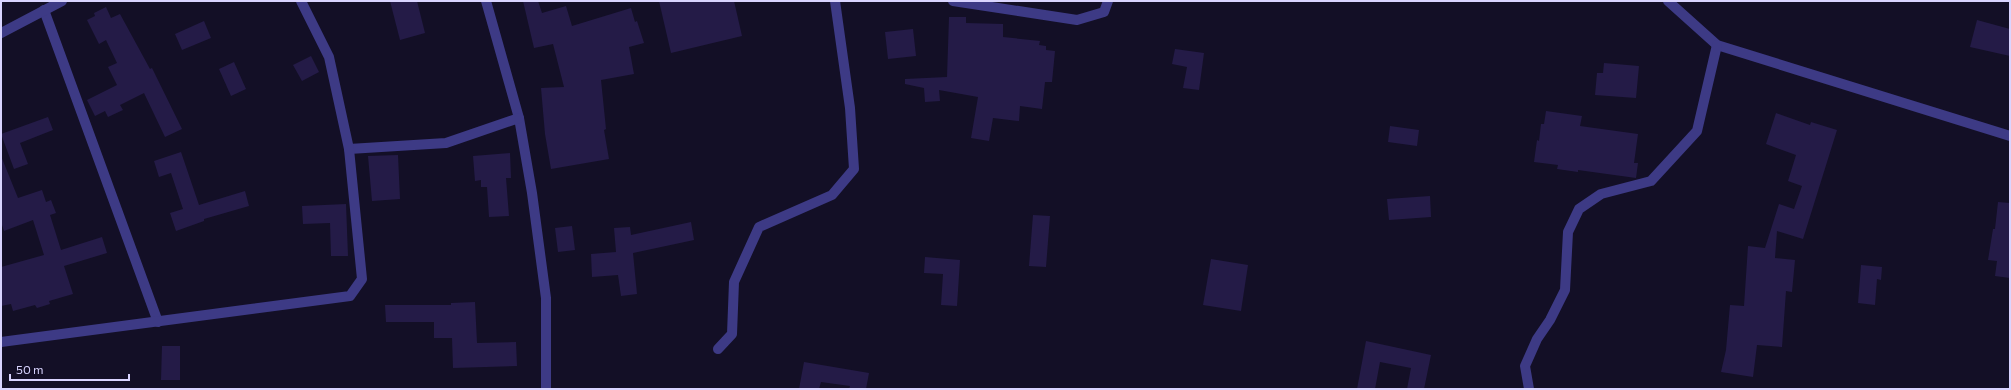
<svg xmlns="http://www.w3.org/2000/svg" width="2011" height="390" font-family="Commissioner,sans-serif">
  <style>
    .building { fill: #241b47 }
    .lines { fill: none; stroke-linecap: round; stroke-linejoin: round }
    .minor { stroke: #3d3a85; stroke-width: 10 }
  </style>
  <rect width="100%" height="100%" fill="#130f26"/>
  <g class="building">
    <path d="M390 1H417L425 33 400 40Z"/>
    <path d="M523 1H538L542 13 566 6 572 26 631 8 635 22 637 21 644 43 629 47 634 74 601 80 606 129 604 130 609 159 551 169 545 134 541 88 564 87 553 44 534 48Z"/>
    <path d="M659 1H734L742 36 671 53Z"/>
    <path d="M106 7 111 18 120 14 150 69 152 68 182 129 165 137 144 93 120 105 123 110 108 117 105 111 95 116 87 100 117 85 108 67 117 63 106 40 99 44 87 20 95 16 94 13Z"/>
    <path d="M949 17H966V23L1003 24V37L1040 41 1039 45 1046 46V50L1055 51 1052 82H1045L1042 109 1020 106 1019 121 993 118 989 141 971 138 978 97 939 90 940 101 925 102 924 88 905 84V79L947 77Z"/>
    <path d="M1977 20 2010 29V56L1970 47Z"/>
    <path d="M204 21 211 38 182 50 175 34Z"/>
    <path d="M913 29 916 56 888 59 885 32Z"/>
    <path d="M1175 49 1204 53 1199 90 1183 88 1187 67 1172 64Z"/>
    <path d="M311 56 319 72 302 81 293 65Z"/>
    <path d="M234 62 246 89 231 96 219 69Z"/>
    <path d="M1604 63 1639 66 1636 98 1595 95 1597 73H1603Z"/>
    <path d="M1546 111 1582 116 1580 126 1638 134 1634 163H1638L1636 178 1578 170V172L1557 169 1558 165 1534 162 1537 140 1539 141 1541 124H1544Z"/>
    <path d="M1776 113 1810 125 1811 122 1837 130 1803 239 1777 231 1775 258 1795 260 1792 292 1786 291 1782 347 1757 345 1753 377 1721 372 1726 350 1730 305 1744 306 1748 246 1765 248 1779 204 1794 209 1802 186 1788 181 1796 155 1766 144Z"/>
    <path d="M48 117 53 130 20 143 28 164 14 169 1 134Z"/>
    <path d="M1390 126 1419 130 1417 146 1388 142Z"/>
    <path d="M181 152 199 205 245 191 249 206 204 219V221L176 231 170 213 183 209 171 173 159 177 154 161Z"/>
    <path d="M510 153 511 178H506L509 216 489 217 487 187H481V180L475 181 473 156Z"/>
    <path d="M398 155 400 199 372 201 368 156Z"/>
    <path d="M1 156 18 198 42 190 46 202 51 200 56 213 50 215 61 250 102 237 107 253 64 266 73 294 49 301 50 304 37 308 35 305 13 311 11 304 1 306V267L44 255 33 220 4 231 1 222Z"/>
    <path d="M1430 196 1431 217 1389 220 1387 199Z"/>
    <path d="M1998 202 2010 203V278L1995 276 1997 261 1988 260 1993 229H1995Z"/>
    <path d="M346 204 348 256H331L330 223 303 224 302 206Z"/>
    <path d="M1033 215 1050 216 1046 267 1029 266Z"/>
    <path d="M691 222 694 240 633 253 637 294 621 296 618 275 592 277 591 254 616 252 614 228 630 227 631 235Z"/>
    <path d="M572 226 575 250 558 252 555 228Z"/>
    <path d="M925 257 960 260 957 306 941 305 943 274 924 273Z"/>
    <path d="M1211 259 1248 265 1241 311 1203 305Z"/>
    <path d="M1861 265 1882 267 1881 280 1877 279 1875 305 1858 303Z"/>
    <path d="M475 302 477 343 516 342 517 366 453 368 452 338H434V322H386L385 305H451V303Z"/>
    <path d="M1366 341 1431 355 1424 389H1407L1411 368 1380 362 1375 389H1357Z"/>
    <path d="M162 346H180V380H161Z"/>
    <path d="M804 362 869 373 866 389H849L850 386 821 382 819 389H799Z"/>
  </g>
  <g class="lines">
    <g class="minor">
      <path d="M486 1 519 118 532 193 546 298V389"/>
      <path d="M953 1 1077 20 1104 12 1108 1"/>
      <path d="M1668 1 1717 45 2010 136"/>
      <path d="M44 10 158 322"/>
      <path d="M1 33 62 1"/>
      <path d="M349 149 446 143 519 118"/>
      <path d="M1 342 350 296 362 279 349 149 329 57 301 1"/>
      <path d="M718 349 732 334 734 282 759 227 832 195 854 169 850 108 835 1"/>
      <path d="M1529 389 1525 366 1537 339 1550 320 1565 290 1568 232 1579 209 1601 194 1651 181 1697 131 1717 45"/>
    </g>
  </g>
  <rect width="2011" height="390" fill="none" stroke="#d9d4ff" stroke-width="4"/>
  <path d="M10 374v6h119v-6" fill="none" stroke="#d9d4ff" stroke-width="2"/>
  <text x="16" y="374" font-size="12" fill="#d9d4ff" stroke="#130f26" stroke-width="3" paint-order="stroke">50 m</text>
</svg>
